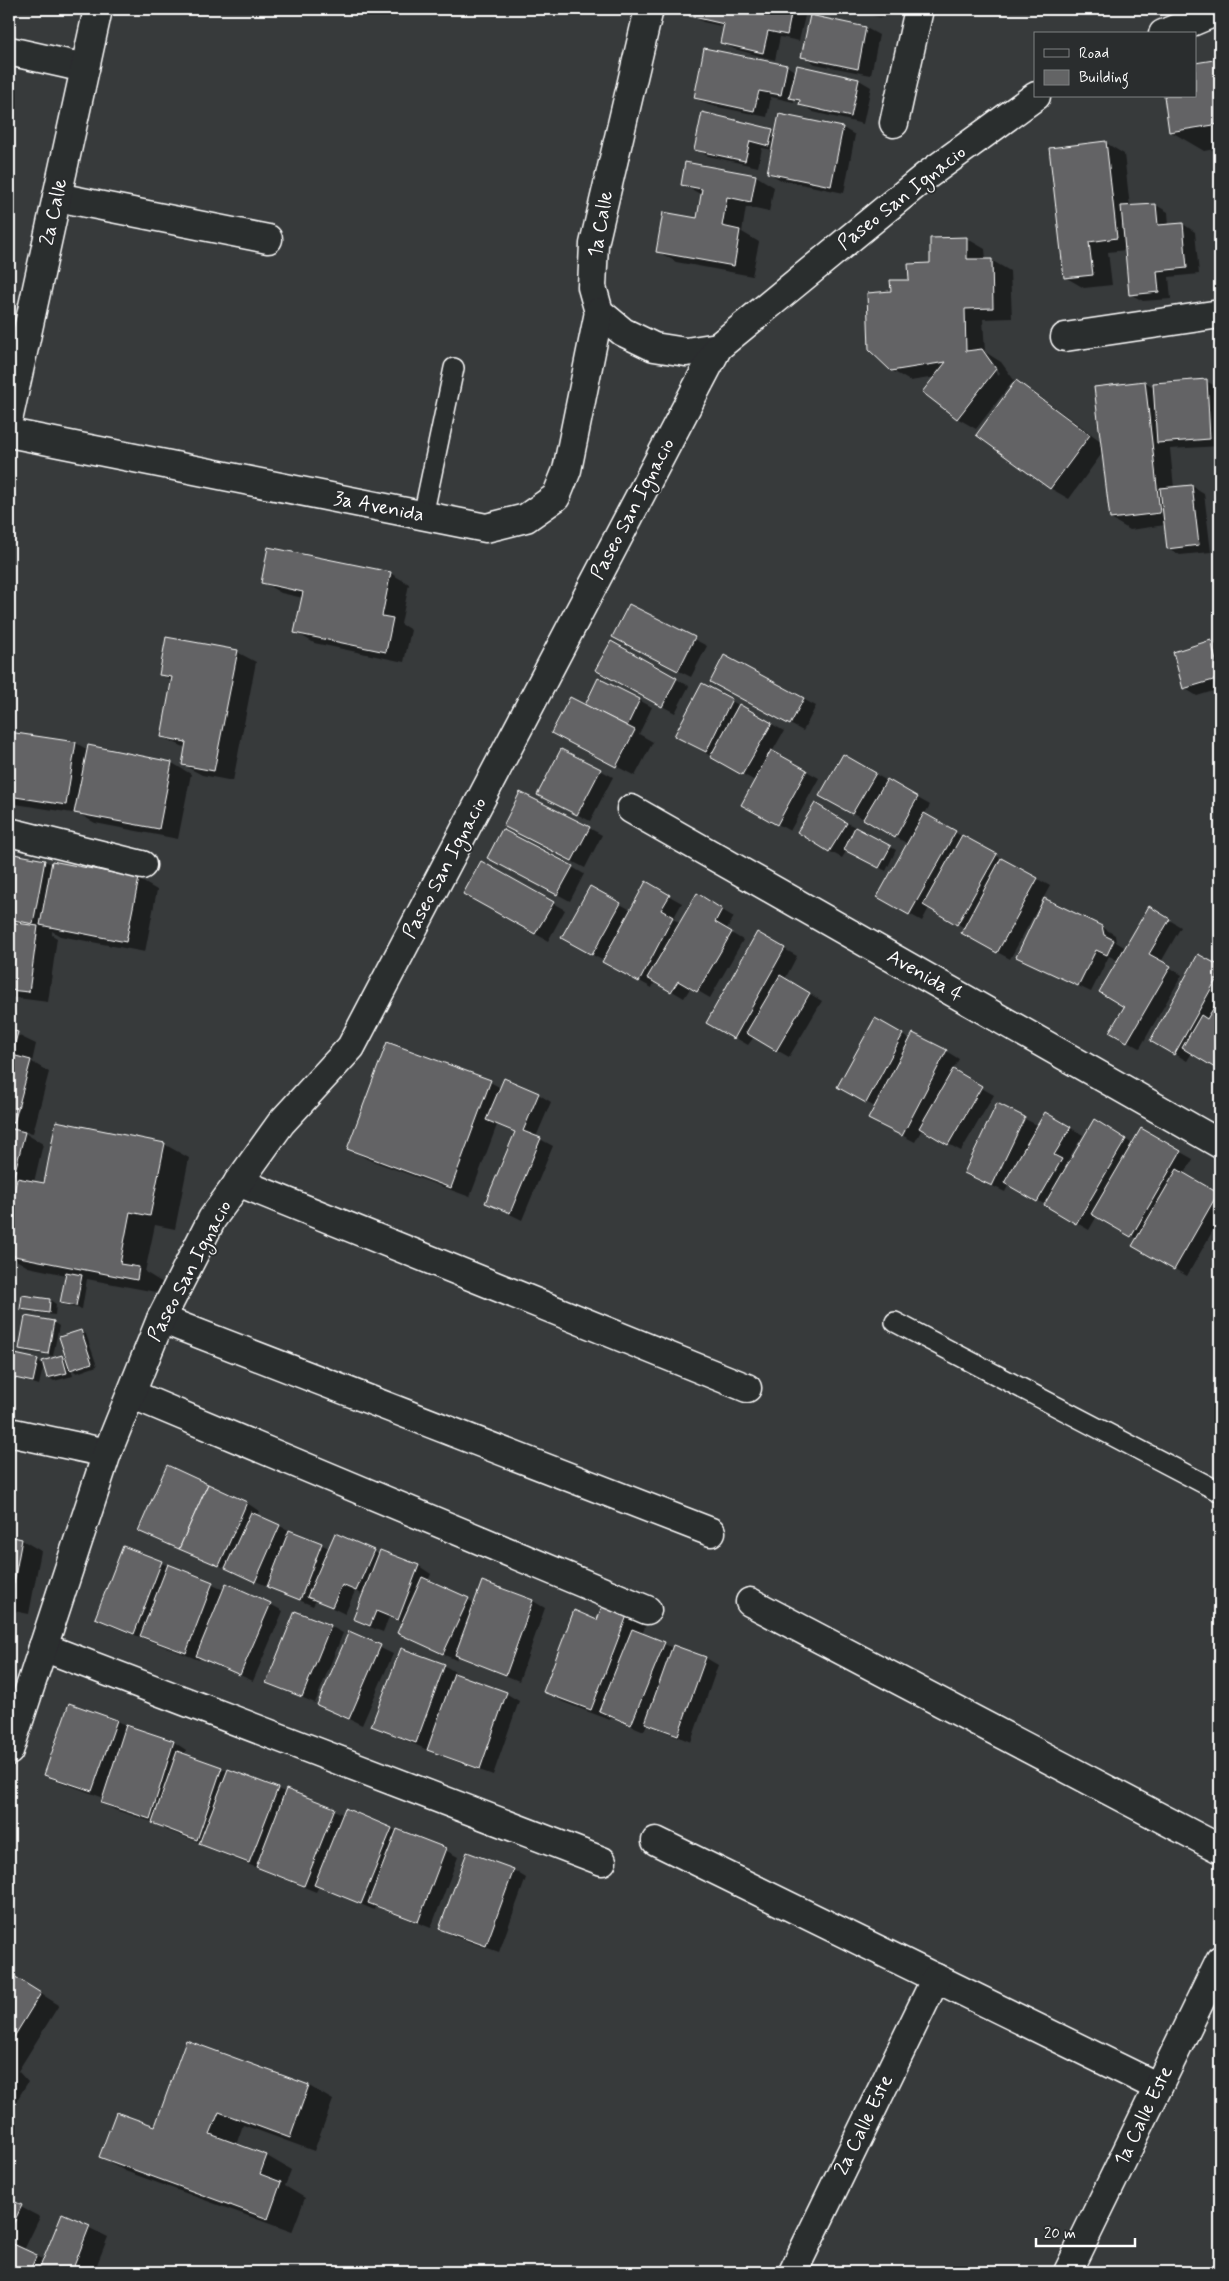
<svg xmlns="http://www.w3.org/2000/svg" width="1229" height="2281" font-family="Mynerve,sans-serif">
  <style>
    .shadow { fill: #0007; fill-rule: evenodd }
    .building { fill: #636465; stroke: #fff }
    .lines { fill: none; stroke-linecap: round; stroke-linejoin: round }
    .service-casing { stroke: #fff; stroke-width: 22 }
    .minor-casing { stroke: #fff; stroke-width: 31 }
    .service { stroke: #2a2d2e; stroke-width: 19 }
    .minor { stroke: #2a2d2e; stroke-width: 28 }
    .labels { text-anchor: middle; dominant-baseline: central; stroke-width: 4; stroke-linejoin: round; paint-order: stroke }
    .street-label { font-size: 20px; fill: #fff; stroke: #2a2d2e }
  </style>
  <rect width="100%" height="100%" fill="#373a3b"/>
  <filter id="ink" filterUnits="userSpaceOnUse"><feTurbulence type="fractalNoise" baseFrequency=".02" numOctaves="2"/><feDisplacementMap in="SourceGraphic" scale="10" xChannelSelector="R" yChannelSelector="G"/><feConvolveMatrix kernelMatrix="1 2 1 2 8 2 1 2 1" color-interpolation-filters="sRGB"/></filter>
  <g filter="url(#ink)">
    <g class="shadow">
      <path d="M692 9H792L805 16 799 41 780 37 775 60 734 49 721 42 725 27 703 22 691 15Z"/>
      <path d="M838 9H885L883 18Z"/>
      <path d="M811 17 866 28 879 35 871 75 815 64 803 56Z"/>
      <path d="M1220 61V148L1204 151 1170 131 1195 96V64Z"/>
      <path d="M787 66 796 72 798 66 859 80 871 87 863 124 813 112 794 99V102L771 97 767 117 708 105 695 98Z"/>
      <path d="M843 128 855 135 844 193 781 180 769 173 773 150 762 148 758 167 708 156 695 149 772 130 777 133Z"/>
      <path d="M1106 143 1124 154 1130 207 1156 205 1168 212 1169 226 1183 224 1195 232 1199 274 1169 277 1171 299 1143 301 1130 294 1126 250 1108 252 1112 285 1084 288 1065 277Z"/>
      <path d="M756 176 774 187 769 212 746 207 742 232 759 242 752 276 676 262 657 251 698 220 702 195 682 184Z"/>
      <path d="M966 238 985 249 986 260H991L1010 271 1012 318 983 319 985 352 1001 362 1014 380 976 429 957 418 936 377 910 381 891 370 892 292ZM988 360H991L1000 373 998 375Z"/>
      <path d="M1206 381 1219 388 1220 446 1170 449 1174 488 1192 486 1204 493 1211 552 1180 555 1168 548 1165 525 1130 530 1111 519 1103 452 1069 499 1050 488 1016 382 1035 393 1102 442 1145 382 1155 388Z"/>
      <path d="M390 573 409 584 401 624 411 630 404 662 314 643 295 632 303 598 281 593 262 582Z"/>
      <path d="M629 605 707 646 691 677 626 644Z"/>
      <path d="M1211 642 1220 647V689L1197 696 1184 688Z"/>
      <path d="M611 643 689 686 675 713 609 677Z"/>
      <path d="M237 652 256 662 233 781 202 775 183 765 186 748 162 737 172 681 160 674Z"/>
      <path d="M724 657 816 706 803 731 724 689Z"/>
      <path d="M702 684 784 731 772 752 819 778 790 831 742 804 755 781 688 743Z"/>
      <path d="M639 700 652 707 639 734 653 742 635 776 572 743 590 709Z"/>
      <path d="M9 733 76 743 88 750 89 747 172 763 191 774 178 839 95 823 79 814 9 803Z"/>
      <path d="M843 756 930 805 924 815 1050 886 1010 959 975 940 965 928 929 908 922 921 879 897 908 844 821 795Z"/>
      <path d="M600 770 613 777 590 821 551 801Z"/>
      <path d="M828 812 896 850 886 871 847 850 842 858 829 851Z"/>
      <path d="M589 828 602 835 585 868 517 833Z"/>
      <path d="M9 854 45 861 53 865 138 879 157 890 145 952 60 936 52 931V935L57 938 48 1002 9 997Z"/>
      <path d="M482 863 565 910 548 941 465 893Z"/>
      <path d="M501 864 572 867 584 874 570 901Z"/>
      <path d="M646 883 682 903 673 919 681 923 697 895 734 917 726 930 743 940 710 998 691 987 684 998 655 981 652 988 575 945 620 904 631 910Z"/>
      <path d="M1149 908 1181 927 1161 962 1182 975 1140 1048 1111 1032 1125 1006 1119 961 1109 956 1091 992 1030 963 1102 927 1115 935 1116 942 1126 948Z"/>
      <path d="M757 934 797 956 785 979 822 1001 789 1057 754 1037 748 1045 708 1022Z"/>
      <path d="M1199 955 1220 968V1069L1192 1053 1187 1061 1152 1040Z"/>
      <path d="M875 1020 911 1040 946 1051 959 1059 952 1071 994 1095 961 1151 922 1129 915 1142 882 1125 875 1107 851 1094Z"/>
      <path d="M9 1031 36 1044 32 1062 49 1072 33 1133 21 1131 43 1144 34 1182 45 1184 164 1144 189 1158 175 1229 155 1225 145 1272 163 1283 161 1293 87 1279 82 1309 67 1306 61 1303 66 1275 28 1267 9 1256V1224L16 1189 9 1187Z"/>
      <path d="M490 1082 501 1088 538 1094 551 1102 536 1137 553 1146 522 1220 487 1203 516 1133 497 1125 470 1197 367 1159 348 1148Z"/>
      <path d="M997 1105 1039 1126 1046 1114 1083 1135 1066 1163 1070 1164 1095 1121 1133 1144 1141 1130 1193 1159 1184 1175 1220 1196V1218L1187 1276 1134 1246 1138 1239 1097 1216 1089 1230 1009 1184 1005 1192 978 1179Z"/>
      <path d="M23 1297 50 1300 56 1304 55 1315 28 1312 22 1308Z"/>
      <path d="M53 1322 59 1326 53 1356 27 1352 21 1348Z"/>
      <path d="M81 1331 86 1334 97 1366 77 1373 71 1369 73 1376 54 1381 48 1377 62 1357 68 1360Z"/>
      <path d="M16 1355 44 1364 39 1385 11 1376 9 1391V1369L12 1371Z"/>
      <path d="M168 1467 247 1503 259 1511 257 1516 329 1548 373 1551 380 1555 381 1551 419 1566 431 1574 428 1581 475 1603 483 1582 533 1601 545 1608 519 1681 458 1656 456 1660 411 1640 398 1632 403 1623 389 1617 383 1632 367 1626 354 1619 364 1595 355 1591 345 1614 316 1600 313 1606 140 1531Z"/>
      <path d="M9 1538 22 1540 41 1551 29 1614 9 1610Z"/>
      <path d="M124 1547 224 1590 270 1604 283 1611 253 1681 200 1657 199 1660 109 1625 97 1618Z"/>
      <path d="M627 1614 646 1625 642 1634 673 1648 706 1658 718 1665 691 1742 647 1724 644 1731 611 1717 610 1720 563 1702 544 1691 598 1622Z"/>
      <path d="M330 1626 343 1633 315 1703 268 1683Z"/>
      <path d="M349 1633 393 1654 362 1725 319 1704Z"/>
      <path d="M402 1649 445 1666 457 1673 456 1676 507 1694 519 1701 493 1775 441 1756 373 1726Z"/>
      <path d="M117 1721 128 1727 174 1742 186 1750 185 1755 334 1810 344 1815 391 1829 445 1850 458 1857 431 1928 375 1906 374 1910 319 1886 316 1892 213 1850 201 1843 166 1830 153 1822 115 1810 102 1803 104 1798 58 1781 45 1774Z"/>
      <path d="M513 1870 526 1878 499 1952 453 1936 441 1928Z"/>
      <path d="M9 1974 59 2005 18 2071 28 2082 9 2113Z"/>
      <path d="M187 2042 309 2086 333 2100 314 2151 243 2125 236 2145 267 2156 291 2170 285 2186 305 2198 292 2232 125 2171 101 2157 156 2128Z"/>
      <path d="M9 2201 40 2217 24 2250 44 2260 63 2215 108 2237 94 2272H9Z"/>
    </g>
    <g class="building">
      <path d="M691 9H792L787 35 768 31 763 53 720 43 724 24 689 16Z"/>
      <path d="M810 15 866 27 858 69 801 57Z"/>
      <path d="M704 48 787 65 781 95 759 91 754 111 694 98Z"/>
      <path d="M1220 59V124L1169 132 1164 96H1195V63Z"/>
      <path d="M797 65 859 79 851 117 799 105 800 100 789 98Z"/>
      <path d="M702 112 773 129 769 146 750 141 745 161 694 150Z"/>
      <path d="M779 114 843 127 831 186 767 173Z"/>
      <path d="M1106 141 1117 238 1089 242 1093 275 1064 278 1049 148Z"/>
      <path d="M685 162 756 175 751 202 727 197 722 226 740 230 734 266 656 252 663 212 697 218 702 189 681 185Z"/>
      <path d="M1156 204 1158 225 1183 223 1187 268 1157 271 1159 292 1129 295 1121 206Z"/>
      <path d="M967 237V259H992L993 308 965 309 966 351 982 349 996 369 957 419 922 392 946 362 891 371 869 350 867 293 891 291 890 280H909L908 264 930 263V238Z"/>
      <path d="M1207 379 1210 439 1157 443 1153 383Z"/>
      <path d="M1016 380 1090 435 1050 489 976 435Z"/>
      <path d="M1145 381 1160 513 1110 519 1094 387Z"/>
      <path d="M1192 485 1199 545 1167 549 1160 488Z"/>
      <path d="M268 547 391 572 382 616 393 618 386 652 294 633 303 592 261 583Z"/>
      <path d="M629 604 695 637 678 671 612 637Z"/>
      <path d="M166 637 238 650 214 771 182 765 186 742 161 737 172 677 159 675Z"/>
      <path d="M1211 640 1220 678 1183 689 1173 652Z"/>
      <path d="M611 641 677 678 662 707 595 670Z"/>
      <path d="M724 655 804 698 790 725 710 682Z"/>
      <path d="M598 678 640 699 627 726 585 705Z"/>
      <path d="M702 683 732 699 706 752 674 736Z"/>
      <path d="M570 697 635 730 616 767 551 733Z"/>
      <path d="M739 704 772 723 742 775 710 757Z"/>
      <path d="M9 732 76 742 66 805 9 796Z"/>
      <path d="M88 745 172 762 159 829 74 813Z"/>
      <path d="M561 749 601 769 577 815 537 795Z"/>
      <path d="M771 750 807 770 777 825 741 805Z"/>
      <path d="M843 754 876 773 852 814 819 796Z"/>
      <path d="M887 779 918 797 895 838 863 819Z"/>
      <path d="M520 792 590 827 572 861 503 826Z"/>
      <path d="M815 803 847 823 829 852 797 832Z"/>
      <path d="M924 813 956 831 909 915 877 897Z"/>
      <path d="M855 827 891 846 879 868 844 850Z"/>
      <path d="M502 829 573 866 557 895 487 858Z"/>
      <path d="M962 835 997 854 957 925 923 905Z"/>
      <path d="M9 853 45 860 33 924 9 919Z"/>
      <path d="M1001 858 1038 878 997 953 961 933Z"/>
      <path d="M52 861 139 878 126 942 40 925Z"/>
      <path d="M481 861 554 902 535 934 463 894Z"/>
      <path d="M646 881 670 895 661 910 673 917 639 982 602 962Z"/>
      <path d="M590 886 621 903 592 955 561 938Z"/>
      <path d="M697 893 722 909 715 922 732 932 697 992 678 981 671 992 647 978Z"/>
      <path d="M1044 898 1102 926 1104 935 1114 940 1107 955 1096 950 1078 986 1016 957Z"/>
      <path d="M1149 906 1170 919 1149 954 1171 966 1127 1042 1109 1032 1124 1007 1099 992Z"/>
      <path d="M9 922 38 926 29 992 9 990Z"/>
      <path d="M757 932 785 948 734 1039 706 1023Z"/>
      <path d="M1198 954 1220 966V973L1174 1055 1150 1041Z"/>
      <path d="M780 975 810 993 776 1051 746 1033Z"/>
      <path d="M1217 1002 1220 1004V1071L1182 1048 1201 1015 1207 1019Z"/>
      <path d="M875 1018 903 1034 866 1103 837 1087Z"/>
      <path d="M9 1029 18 1032 12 1055 31 1060 14 1123 9 1122Z"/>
      <path d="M913 1033 947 1050 902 1136 868 1119Z"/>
      <path d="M387 1042 491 1080 451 1188 347 1149Z"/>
      <path d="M953 1069 982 1086 948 1145 919 1128Z"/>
      <path d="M504 1078 539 1093 523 1131 541 1138 510 1213 485 1203 515 1132 486 1120Z"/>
      <path d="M997 1103 1025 1117 992 1186 964 1173Z"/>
      <path d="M1045 1112 1071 1127 1054 1155 1062 1159 1037 1202 1004 1183Z"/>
      <path d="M1094 1119 1126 1139 1076 1224 1044 1205Z"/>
      <path d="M56 1121 165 1143 150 1216 130 1212 120 1264 139 1267 137 1280 9 1255V1218L17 1178 44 1183Z"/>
      <path d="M9 1128 25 1132 12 1183 9 1182Z"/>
      <path d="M1141 1128 1181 1151 1131 1237 1091 1214Z"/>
      <path d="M1177 1169 1218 1193 1174 1270 1132 1246Z"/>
      <path d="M66 1272 82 1275 76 1306 60 1303Z"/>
      <path d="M22 1295 50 1299 49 1313 20 1309Z"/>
      <path d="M25 1316 54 1321 48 1354 19 1349Z"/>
      <path d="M81 1330 92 1363 70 1370 59 1337Z"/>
      <path d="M15 1354 38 1359 33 1382 10 1377Z"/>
      <path d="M62 1355 67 1373 47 1378 42 1361Z"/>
      <path d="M167 1465 208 1484 179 1549 138 1531Z"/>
      <path d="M208 1484 247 1502 219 1566 179 1549Z"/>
      <path d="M251 1512 280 1525 255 1582 225 1568Z"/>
      <path d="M289 1530 322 1543 300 1600 267 1587Z"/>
      <path d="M335 1533 374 1550 356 1591 342 1585 332 1607 307 1597Z"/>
      <path d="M9 1536 22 1539 10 1604H9Z"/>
      <path d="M123 1546 162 1561 134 1634 95 1618Z"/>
      <path d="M380 1550 419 1565 398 1620 376 1611 370 1626 353 1619Z"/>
      <path d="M168 1564 213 1582 186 1653 140 1636Z"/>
      <path d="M422 1577 469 1598 443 1654 397 1633Z"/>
      <path d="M482 1581 533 1600 506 1675 455 1655Z"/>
      <path d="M226 1583 271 1603 240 1675 196 1656Z"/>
      <path d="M603 1603 628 1613 591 1710 543 1692 574 1610 597 1620Z"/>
      <path d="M295 1611 331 1625 302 1697 266 1683Z"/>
      <path d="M632 1629 665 1642 631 1725 599 1711Z"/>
      <path d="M349 1631 381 1645 349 1719 317 1705Z"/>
      <path d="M673 1645 706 1657 678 1735 645 1723Z"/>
      <path d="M401 1648 445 1664 416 1743 371 1726Z"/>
      <path d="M454 1673 507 1692 480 1769 427 1750Z"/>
      <path d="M69 1703 117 1720 92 1791 44 1775Z"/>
      <path d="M126 1725 174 1741 150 1819 101 1803Z"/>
      <path d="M177 1751 222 1767 197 1840 152 1823Z"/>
      <path d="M228 1769 278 1788 249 1863 199 1844Z"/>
      <path d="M286 1789 335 1808 304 1886 256 1867Z"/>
      <path d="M345 1808 392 1828 361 1904 314 1885Z"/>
      <path d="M397 1829 446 1848 418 1922 368 1903Z"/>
      <path d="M467 1852 514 1869 486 1946 439 1929Z"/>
      <path d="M9 1973 41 1993 9 2045Z"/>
      <path d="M186 2040 309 2085 290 2138 219 2112 210 2134 267 2155 260 2174 281 2182 268 2219 99 2157 116 2112 155 2126Z"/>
      <path d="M9 2199 22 2205 9 2233Z"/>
      <path d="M62 2213 90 2225 74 2266 89 2272H38Z"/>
      <path d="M9 2242 37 2255 29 2272H9Z"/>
    </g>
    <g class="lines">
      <g class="service-casing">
        <g id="service">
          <path d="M423 516 454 368"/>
          <path d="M895 1322 1220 1492"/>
        </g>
      </g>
      <g class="minor-casing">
        <g id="minor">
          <path d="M649 9 594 244 592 287 599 312 623 332 654 347 686 352 718 347"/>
          <path d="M1163 34 1220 10"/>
          <path d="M9 51 85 68"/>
          <path d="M894 123 919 9"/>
          <path d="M57 197 268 239"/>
          <path d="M1065 337 1220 314"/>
          <path d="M9 416 98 9"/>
          <path d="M9 433 486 528 526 518 556 497 567 470 599 312"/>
          <path d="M631 809 1220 1144"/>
          <path d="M9 832 142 865"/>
          <path d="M238 1182 747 1388"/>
          <path d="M161 1319 711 1532"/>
          <path d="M131 1394 647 1610"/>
          <path d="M9 1432 107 1453"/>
          <path d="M750 1602 1220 1849"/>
          <path d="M43 1647 602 1861"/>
          <path d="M9 1751 107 1453 161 1319 212 1219 281 1123 351 1047 718 347 926 176 1036 96"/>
          <path d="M656 1841 1158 2087"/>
          <path d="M793 2272 936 1978"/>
          <path d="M1068 2272 1220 1960"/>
        </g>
      </g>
      <use href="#service" class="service"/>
      <use href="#minor" class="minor"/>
    </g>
  </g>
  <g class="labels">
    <g class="street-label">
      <text transform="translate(902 198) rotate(-38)">Paseo San Ignacio</text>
      <text transform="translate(54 212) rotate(-78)">2a Calle</text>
      <text transform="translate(601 224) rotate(-80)">1a Calle</text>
      <text transform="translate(379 507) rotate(11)">3a Avenida</text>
      <text transform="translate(633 509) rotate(-62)">Paseo San Ignacio</text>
      <text transform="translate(445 868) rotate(-62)">Paseo San Ignacio</text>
      <text transform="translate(925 976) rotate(30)">Avenida 4</text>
      <text transform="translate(190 1271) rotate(-62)">Paseo San Ignacio</text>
      <text transform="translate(1144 2116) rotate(-64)">1a Calle Este</text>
      <text transform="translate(864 2125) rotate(-64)">2a Calle Este</text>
    </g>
  </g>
  <rect width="1229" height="2281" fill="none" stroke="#2a2d2e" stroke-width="30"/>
  <rect x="15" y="15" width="1199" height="2251" fill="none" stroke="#fff" stroke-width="2" filter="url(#ink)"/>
  <rect x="1034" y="32" width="162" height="65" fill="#2a2d2e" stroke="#7f8182"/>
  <rect x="1044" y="49" width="25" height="8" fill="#2a2d2e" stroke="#7f8182"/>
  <text x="1079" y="58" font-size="15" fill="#ffffff">Road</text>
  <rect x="1044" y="70" width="25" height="15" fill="#636465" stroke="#7f8182"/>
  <text x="1079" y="82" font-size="15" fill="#ffffff">Building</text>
  <path d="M1036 2238v8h99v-8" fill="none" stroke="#ffffff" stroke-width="2.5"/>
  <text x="1044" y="2238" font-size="15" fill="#ffffff" stroke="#2a2d2e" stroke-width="4" paint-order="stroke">20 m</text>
</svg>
